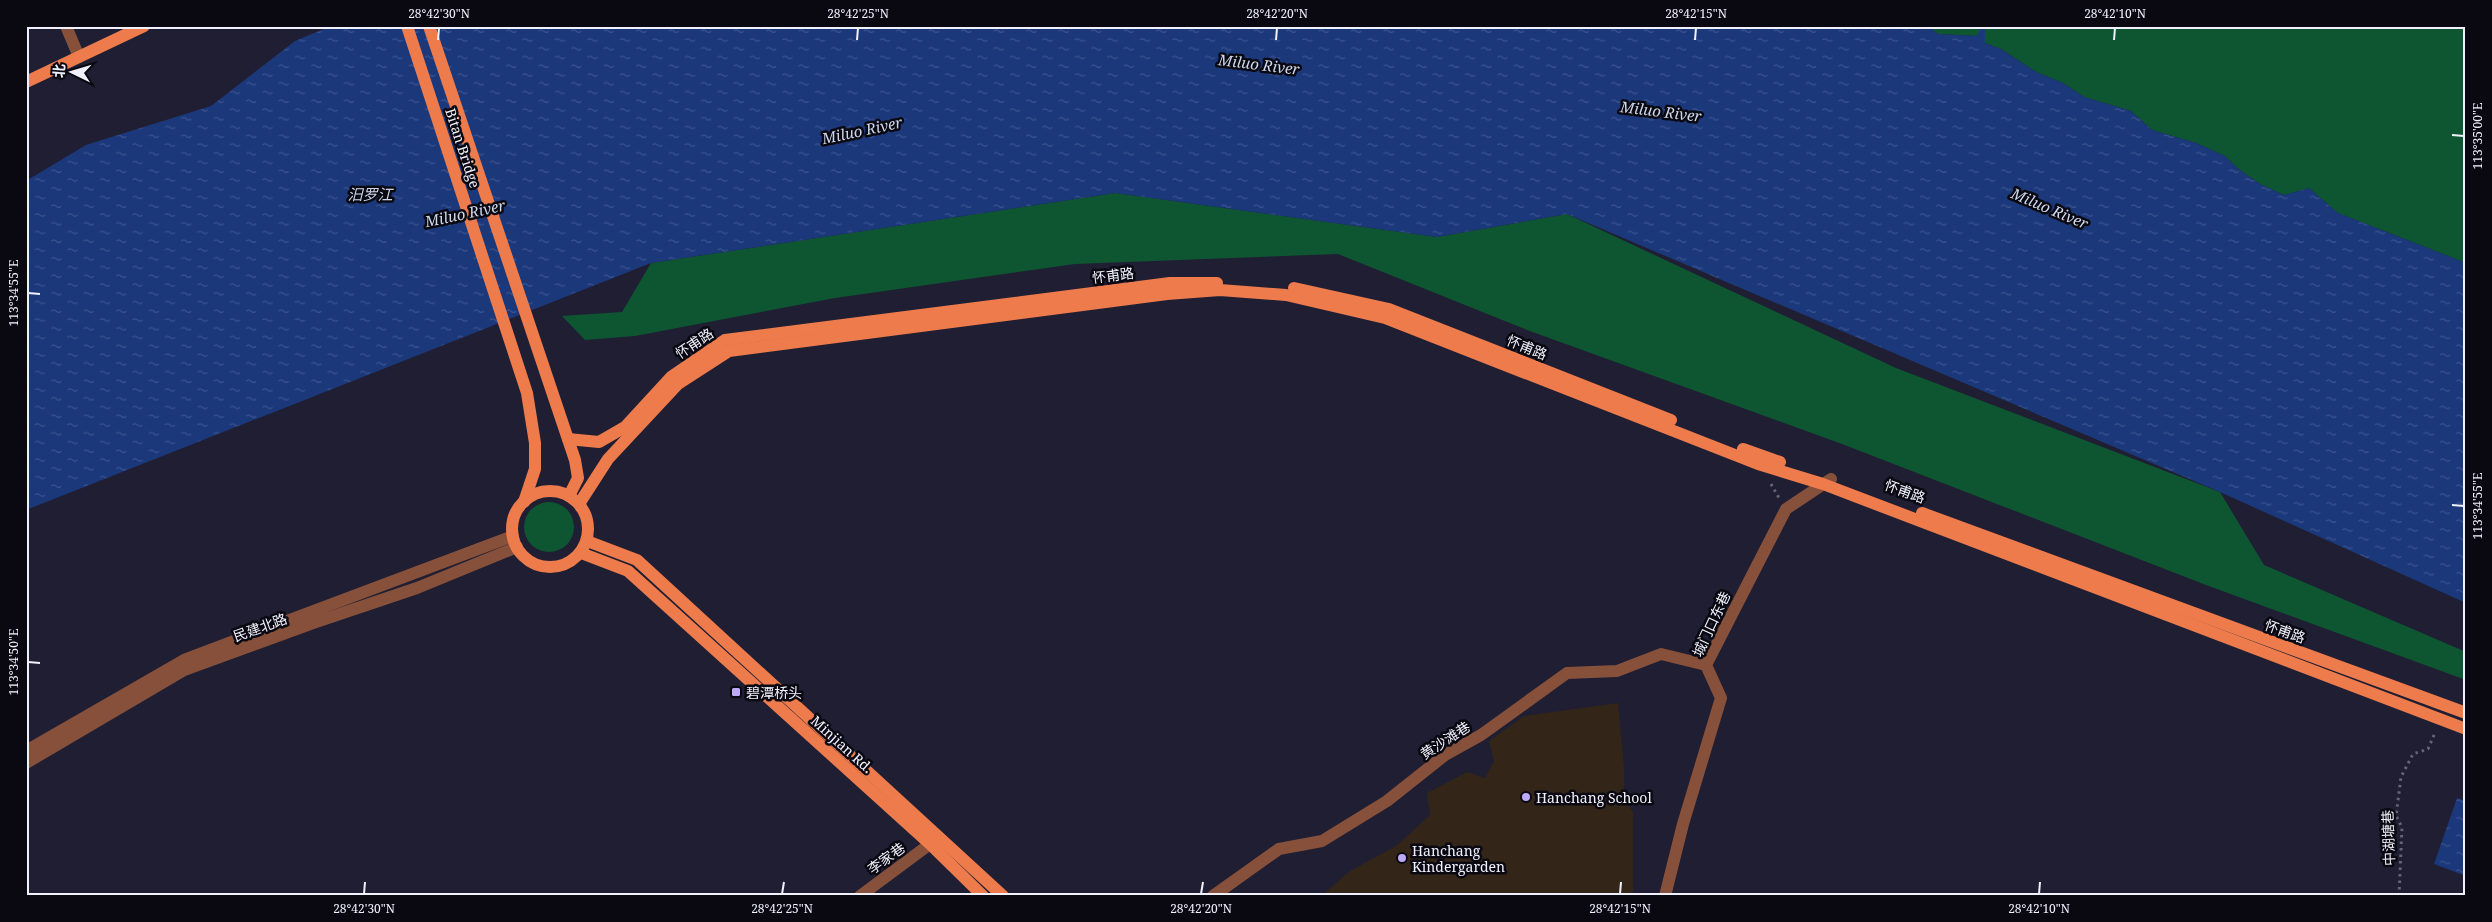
<svg xmlns="http://www.w3.org/2000/svg" width="2492" height="922" font-family="'Noto Serif','Noto Sans SC',serif">
  <style>
    .education { fill: #332518 }
    .green { fill: #0e5632 }
    .water { fill: url(#water-ripples) }
    .lines { fill: none; stroke-linecap: round; stroke-linejoin: round }
    .path { stroke: #656476; stroke-width: 3; stroke-dasharray: 2.5 4; stroke-linecap: butt }
    .minor { stroke: #86503a; stroke-width: 12 }
    .major { stroke: #ed7b4c; stroke-width: 12 }
    .ticks { fill: none; stroke: #f1f1fd; stroke-width: 2 }
    .poi-dot { fill: #bcaaf6; stroke: #0a0912; stroke-width: 2 }
    .labels { text-anchor: middle; dominant-baseline: central; stroke-width: 5; stroke-linejoin: round; paint-order: stroke }
    .street-label { font-size: 14px; fill: #f1f1fd; stroke: #0a0912 }
    .poi-label { font-size: 14px; fill: #f1f1fd; stroke: #0a0912; text-anchor: start }
    .water-label { font-size: 15px; font-style: italic; fill: #ced8ec; stroke: #0a0912 }
    .neatline { fill: none; stroke: #f1f1fd; stroke-width: 2 }
    .ticks-label { font-size: 12px; text-anchor: middle; fill: #f1f1fd }
  </style>
  <defs>
    <pattern id="water-ripples" width="26" height="14" patternUnits="userSpaceOnUse" patternTransform="scale(1.25)"><rect width="26" height="14" fill="#1b387b"/><path d="M2 4q2-2 4 0t4 0M15 11q2-2 4 0t4 0" fill="none" stroke="#3d558f"/></pattern>
  </defs>
  <rect width="100%" height="100%" fill="#1f1e33"/>
  <path class="education" d="M1618 703 1624 767V800L1633 812V896H1321L1350 871 1396 846 1430 815 1427 793 1467 772 1485 778 1494 761 1489 741 1524 716Z"/>
  <g class="green">
    <path d="M1928 26H2466V263L2338 213 2309 188 2284 195 2260 184 2237 168 2225 156 2196 143 2152 130 2131 111 2084 97 2063 83 2036 72 2001 49 1985 43 1980 29 1977 36 1938 34Z"/>
    <path d="M1115 193 1437 237 1567 214 1896 368 2220 492 2264 565 2466 652V680L2206 585 1842 444 1527 330 1338 254 1075 264 835 298 635 336 585 340 562 316 622 312 651 263Z"/>
    <circle cx="549" cy="527" r="25"/>
  </g>
  <g class="water">
    <path d="M331 26H1928L1938 34 1977 36 1980 28 1985 29V43L2001 49 2036 72 2063 83 2084 97 2131 111 2152 130 2196 143 2225 156 2237 168 2260 184 2284 195 2309 188 2338 213 2466 263V603L2220 492 1567 214 1437 237 1115 193 651 263 26 510V181L86 145 211 106 295 41Z"/>
    <path d="M2457 798 2466 801V876L2434 864Z"/>
  </g>
  <g class="lines">
    <g class="path">
      <path d="M1771 484 1779 498"/>
      <path d="M2399 896 2402 827 2396 816 2401 777 2413 754 2428 749 2435 733"/>
    </g>
    <g class="minor">
      <path d="M66 26 79 57"/>
      <path d="M26 751 186 659 513 536"/>
      <path d="M26 763 184 670 313 623 417 588 517 547"/>
      <path d="M860 896 930 844"/>
      <path d="M1213 896 1279 849 1322 841 1387 801 1445 755 1481 735 1567 673 1617 671 1661 654 1706 665"/>
      <path d="M1665 896 1683 824 1721 698 1706 665 1786 509 1831 479"/>
    </g>
    <g class="major">
      <path d="M407 26 527 393 535 443V469L524 502"/>
      <path d="M429 26 575 460 578 478 569 496"/>
      <path d="M26 82 144 26"/>
      <path d="M1294 288 1389 309 1671 420"/>
      <path d="M568 439 599 442 625 427 671 377 725 340 1170 283H1217"/>
      <path d="M1743 449 1780 462"/>
      <circle cx="550" cy="529" r="38"/>
      <path d="M579 504 608 459 678 384 729 351 1167 294 1220 290 1286 295 1385 318 1758 464 1823 484 2466 729"/>
      <path d="M1922 513 2466 713"/>
      <path d="M587 541 637 560 1003 896"/>
      <path d="M581 553 628 571 930 844 983 896"/>
    </g>
  </g>
  <path class="ticks" d="M438 40 439 28M857 40 858 28M1276 40 1277 28M1695 40 1696 28M2114 40 2115 28M2452 135 2464 136M28 293 40 294M2452 505 2464 506M28 662 40 663M364 894 365 882M782 894 784 882M1201 894 1203 882M1620 894 1621 882M2039 894 2040 882"/>
  <g class="poi-dot">
    <rect x="731" y="687" width="10" height="10" rx="2.5"/>
    <circle cx="1526" cy="797" r="5"/>
    <circle cx="1402" cy="858" r="5"/>
  </g>
  <g class="labels">
    <g class="street-label">
      <text transform="translate(463 148) rotate(72)">Bitan Bridge</text>
      <text transform="translate(1113 275) rotate(-7)">怀甫路</text>
      <text transform="translate(694 343) rotate(-34)">怀甫路</text>
      <text transform="translate(1527 347) rotate(22)">怀甫路</text>
      <text transform="translate(1905 491) rotate(20)">怀甫路</text>
      <text transform="translate(1711 624) rotate(-65)">城门口东巷</text>
      <text transform="translate(260 627) rotate(-20)">民建北路</text>
      <text transform="translate(2285 631) rotate(20)">怀甫路</text>
      <text transform="translate(1445 740) rotate(-33)">黄沙滩巷</text>
      <text transform="translate(842 744) rotate(42)">Minjian Rd.</text>
      <text transform="translate(2388 838) rotate(-92)">中湖塘巷</text>
      <text transform="translate(886 858) rotate(-36)">李家巷</text>
    </g>
    <g class="poi-label">
      <text x="746" y="692">碧潭桥头</text>
      <text x="1536" y="797">Hanchang School</text>
      <text x="1412" y="850">Hanchang<tspan x="1412" dy="16">Kindergarden</tspan></text>
    </g>
    <g class="water-label">
      <text transform="translate(1259 64) rotate(7)">Miluo River</text>
      <text transform="translate(1661 111) rotate(7)">Miluo River</text>
      <text transform="translate(862 130) rotate(-12)">Miluo River</text>
      <text x="370" y="194">汨罗江</text>
      <text transform="translate(2050 208) rotate(23)">Miluo River</text>
      <text transform="translate(465 213) rotate(-12)">Miluo River</text>
    </g>
  </g>
  <rect width="2492" height="922" fill="none" stroke="#0a0912" stroke-width="55"/>
  <g transform="translate(72 72) rotate(275)" stroke="#0a0912" stroke-width="4" paint-order="stroke">
  <path d="M0-4L9 19L0 12L-9 19Z" fill="#f1f1fd"/>
  <text y="-8" font-size="14" font-weight="bold" text-anchor="middle" fill="#f1f1fd">北</text>
  </g>
  <rect x="28" y="28" width="2436" height="866" class="neatline"/>
  <g class="ticks-label">
    <text x="439" y="18">28°42'30"N</text>
    <text x="858" y="18">28°42'25"N</text>
    <text x="1277" y="18">28°42'20"N</text>
    <text x="1696" y="18">28°42'15"N</text>
    <text x="2115" y="18">28°42'10"N</text>
    <text transform="translate(2478 136) rotate(-90)" y="4">113°35'00"E</text>
    <text transform="translate(14 293) rotate(-90)" y="4">113°34'55"E</text>
    <text transform="translate(2478 506) rotate(-90)" y="4">113°34'55"E</text>
    <text transform="translate(14 662) rotate(-90)" y="4">113°34'50"E</text>
    <text x="364" y="913">28°42'30"N</text>
    <text x="782" y="913">28°42'25"N</text>
    <text x="1201" y="913">28°42'20"N</text>
    <text x="1620" y="913">28°42'15"N</text>
    <text x="2039" y="913">28°42'10"N</text>
  </g>
</svg>
